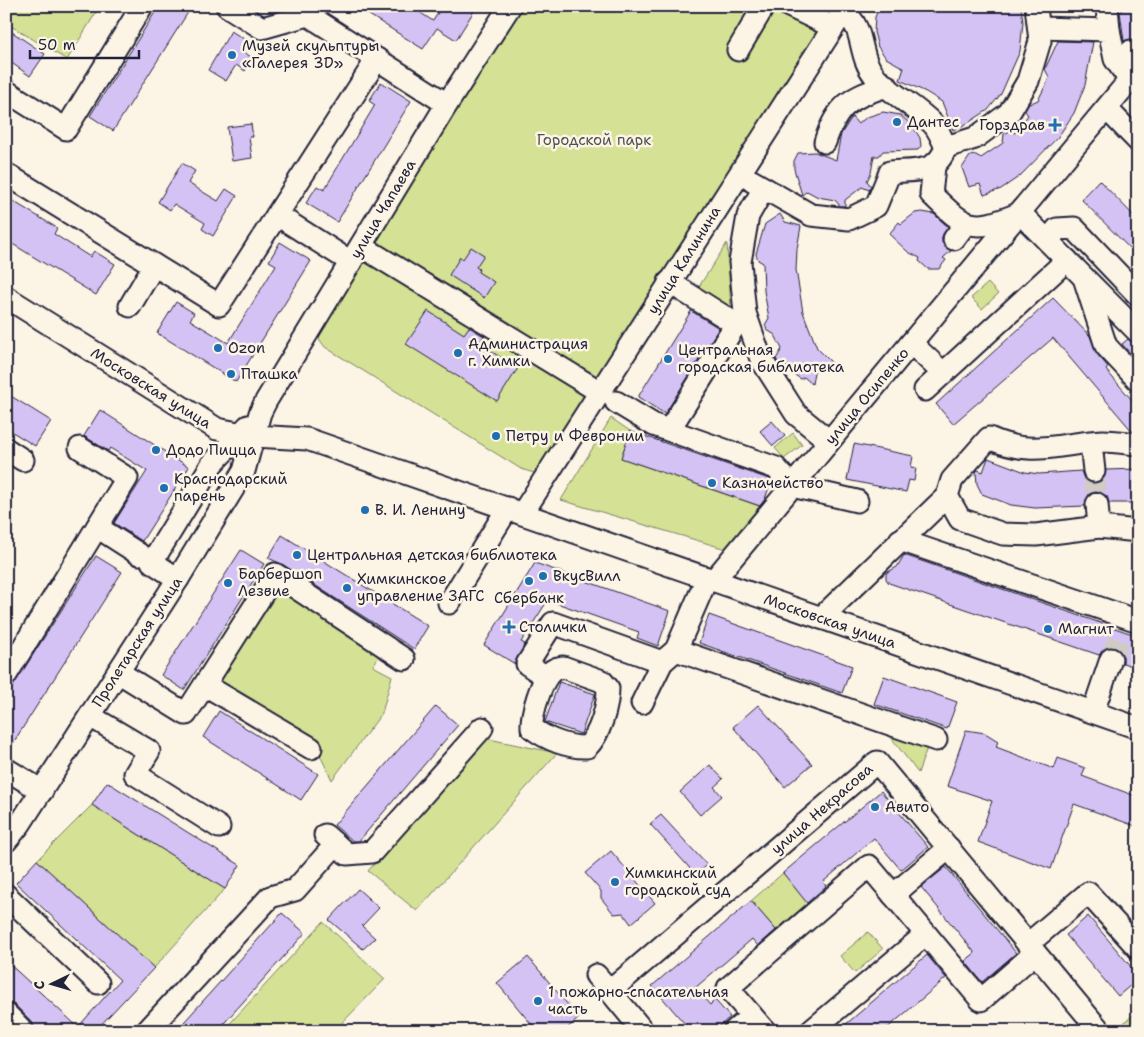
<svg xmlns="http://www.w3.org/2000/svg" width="1144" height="1037" font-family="'Shantell Sans',sans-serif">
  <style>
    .green { fill: #d5e194; stroke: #7c8268 }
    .building { fill: #d4c2f4; stroke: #22223b }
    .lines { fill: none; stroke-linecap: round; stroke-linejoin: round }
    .minor-tunnel { stroke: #d0cbc3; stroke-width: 21; stroke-dasharray: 21 11; stroke-linecap: butt }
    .minor-casing { stroke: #22223b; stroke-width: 25 }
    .minor { stroke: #fcf5e5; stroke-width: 21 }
    .poi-dot { fill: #1f6fb2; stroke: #fcf5e5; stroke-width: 2 }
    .labels { text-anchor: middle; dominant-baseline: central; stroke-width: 5; stroke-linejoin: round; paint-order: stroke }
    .poi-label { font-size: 15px; fill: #22223b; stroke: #fcf5e5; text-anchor: start }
    .park-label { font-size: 15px; fill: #4f5251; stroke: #fcf5e5 }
    .street-label { font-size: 15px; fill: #22223b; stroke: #fcf5e5 }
  </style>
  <rect width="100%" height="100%" fill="#fcf5e5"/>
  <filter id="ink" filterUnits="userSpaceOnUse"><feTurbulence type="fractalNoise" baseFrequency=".02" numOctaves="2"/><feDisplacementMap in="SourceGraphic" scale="10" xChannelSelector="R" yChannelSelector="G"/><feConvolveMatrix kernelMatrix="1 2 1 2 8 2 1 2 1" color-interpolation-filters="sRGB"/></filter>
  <g filter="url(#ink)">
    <g class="green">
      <path d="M6 6H100L67 60 6 23Z"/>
      <path d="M522 6H836L539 470 534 473 521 469 325 347 319 339 321 329Z"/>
      <path d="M727 243 731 309 698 288Z"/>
      <path d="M988 283 998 294 982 309 971 298Z"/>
      <path d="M611 418 630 431 621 458 762 507 726 549 561 500Z"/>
      <path d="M793 433 802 445 784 459 775 448Z"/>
      <path d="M272 585 379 656 373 666 392 676 382 713 332 780 316 747 211 684Z"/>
      <path d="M890 736 927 748 918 773Z"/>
      <path d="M484 738 557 753 417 911 368 871Z"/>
      <path d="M92 805 225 889 154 968 37 860Z"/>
      <path d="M783 873 808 903 776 930 751 901Z"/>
      <path d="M323 922 385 979 334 1031H223Z"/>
      <path d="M868 932 883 949 855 973 840 956Z"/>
      <path d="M1138 1011V1031H1114Z"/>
    </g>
    <g class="building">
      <path d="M159 6H192L113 131 90 116Z"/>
      <path d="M355 6H410L433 21 442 6H477L456 40 437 28 423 49Z"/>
      <path d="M880 6H1021L1023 22 1020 51 1001 94 988 110 968 123 953 130 942 102 926 92 900 80 904 68 886 58 878 47 874 32 875 17Z"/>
      <path d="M1126 6H1138V41L1133 39 1124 41 1120 12Z"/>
      <path d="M6 28 45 54 30 76 6 59Z"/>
      <path d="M231 31 249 42 243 52 253 58 245 71 236 65 226 81 208 70Z"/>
      <path d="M1058 41 1093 42 1085 85 1074 113 1058 137 1020 176 1001 189 984 195 980 184 969 187 962 168 970 156 976 155 981 158 1003 143 1004 134 1010 131 1015 133 1028 115 1025 111 1029 104 1038 100 1047 83 1049 77 1045 69Z"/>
      <path d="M381 82 411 101 337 222 306 203 317 186 324 190 375 105 369 101Z"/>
      <path d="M883 112 900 115 912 125 920 138 921 146 918 150 883 151 879 156H874L871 173 867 181 871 186 869 190 862 187 845 200V206H840L835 200 818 197 807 191 802 195 794 169V161L798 153 815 152 836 160 841 134 852 117 858 124 867 117Z"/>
      <path d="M251 124 253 137H249L252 158 232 161 227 127Z"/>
      <path d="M182 163 195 171 188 183 218 201 226 189 237 196 213 236 202 229 205 223 174 204 170 210 158 202Z"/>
      <path d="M1099 180 1138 220V257L1081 199Z"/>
      <path d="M11 200 57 228 54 234 90 257 94 251 115 264 96 295 6 240V207Z"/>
      <path d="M922 212 934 214 948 227 942 237V243L951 251 943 258 946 260 939 269H928L919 261 920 258 908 252 889 234 899 222 901 224 915 213Z"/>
      <path d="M780 214 785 222 801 226 797 249 796 270 803 312 817 348 836 367 821 365 814 372 812 384 804 377 801 379 793 374 788 367 781 366 776 359 782 349 775 335 767 330 765 325 769 318 764 291 763 263 758 260 756 254 765 224Z"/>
      <path d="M280 242 311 261 236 382 157 333 176 302 194 313 190 320 228 343 276 265 269 261Z"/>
      <path d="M471 247 484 255 476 267 479 269 478 272 494 282 484 298 449 275 460 257 463 259Z"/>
      <path d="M1053 298 1090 336 1097 354 1108 367 1106 370 1138 407V431H1132L1053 338 953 424 936 404Z"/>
      <path d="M428 311 464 334 469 327 484 336 479 344 518 368 497 401 406 344Z"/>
      <path d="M691 311 719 328 665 414 638 397Z"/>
      <path d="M1128 339 1138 348V362L1122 344Z"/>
      <path d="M6 393 51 421 35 446 6 428Z"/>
      <path d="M100 410 189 467 142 541 114 523 147 471 110 448 108 451 84 436Z"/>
      <path d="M772 421 785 436 773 446 760 431Z"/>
      <path d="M630 431 769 479 771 481 765 499 760 506 621 458Z"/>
      <path d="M854 444 913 456 911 467 916 468 914 481 909 480 906 492 847 480Z"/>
      <path d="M988 458 1025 472 1039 474 1081 471 1084 479 1095 483 1102 481 1106 470 1138 469V503H1109L1107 496 1096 492 1089 494 1085 506 1035 508 1011 505 982 494 977 484 976 472 978 470 983 472Z"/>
      <path d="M282 535 428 626 414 649 282 564 268 558Z"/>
      <path d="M241 550 264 564 184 690 161 675Z"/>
      <path d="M904 555 1138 636V668L1123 663V656L1115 647H1108L1099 655 889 583 886 579V573L897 567Z"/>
      <path d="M96 556 122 572 6 754V697Z"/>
      <path d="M535 563 670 611 658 646 637 638 639 632 548 600 521 642 525 644 515 664 484 645Z"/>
      <path d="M709 615 852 666 842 693 699 643Z"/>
      <path d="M884 676 957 702 947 729 874 704Z"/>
      <path d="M559 682 595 694 581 734 545 722Z"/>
      <path d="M758 705 812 764 785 787 733 727Z"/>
      <path d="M436 706 458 725 359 841H353L334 825Z"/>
      <path d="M219 711 318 774 301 800 203 737Z"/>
      <path d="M966 730 985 733 998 741 996 747 1054 769 1058 758 1085 768 1082 776 1138 797V827L1074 804 1051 869 978 842 992 801 947 786Z"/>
      <path d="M710 765 723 779 714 787 722 796 700 815 680 792Z"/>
      <path d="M107 782 240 865 225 889 92 805Z"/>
      <path d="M881 791 928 847 901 870 874 838 823 882 826 886 807 903 783 873Z"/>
      <path d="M661 815 707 865 696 875 650 824Z"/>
      <path d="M611 851 655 903 631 924 623 913 614 914 601 898V891L585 873Z"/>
      <path d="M37 860 154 968 95 1031H36L32 1022 15 1005 6 1002V961L78 1027 120 980 16 883Z"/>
      <path d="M946 867 1016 953 982 982 965 961 975 953 921 887Z"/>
      <path d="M358 889 379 908 362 926 375 938 363 949 329 920Z"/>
      <path d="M751 901 776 930 758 946 752 939 695 988 710 1005 715 1000 730 1017 714 1031H691L652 986Z"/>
      <path d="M282 913 305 933 217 1031H176Z"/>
      <path d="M1088 916 1138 975V979L1118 996 1066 935Z"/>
      <path d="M927 955 946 978 884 1031H838Z"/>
      <path d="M528 957 579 1018 564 1031H537L497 983Z"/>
    </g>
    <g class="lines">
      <g class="minor-tunnel">
        <path d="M1094 471 1097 504"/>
        <path d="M1111 659 1122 630"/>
      </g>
      <g class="minor-casing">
        <g id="minor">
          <path d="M227 6 262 28 308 15 447 104"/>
          <path d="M789 6 833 27"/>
          <path d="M1107 6 1109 30"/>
          <path d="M843 12C866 27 857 54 874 75 890 94 916 106 933 124 939 130 942 140 946 147L975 138 1009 113 1028 81 1040 41 1036 6"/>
          <path d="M1040 28 1109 30 1115 59 1129 79"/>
          <path d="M738 50 764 6"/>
          <path d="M1131 51 1138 57"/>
          <path d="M6 91 66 129 142 6"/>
          <path d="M1107 109 1138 141"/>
          <path d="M825 142C837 105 851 97 887 86"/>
          <path d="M934 167 931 194C966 228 971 233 1018 214"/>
          <path d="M6 174 219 305 377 59"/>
          <path d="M752 181 811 215 849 219 876 206 890 172C915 170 937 174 946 147"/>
          <path d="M764 188 748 216 740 262 745 313 761 359 796 414 829 441"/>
          <path d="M1020 213 1138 332"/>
          <path d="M277 215 351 262"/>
          <path d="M954 239 966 223"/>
          <path d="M1048 241 1057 229 1074 228 1138 295"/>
          <path d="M361 246 600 392"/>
          <path d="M1085 281 1106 346 1138 380"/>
          <path d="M6 297 217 429 254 436 307 439 1138 728"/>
          <path d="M130 306 154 265"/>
          <path d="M911 343 943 373"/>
          <path d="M925 390 1067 260"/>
          <path d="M616 402 654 425 776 468 792 486 857 501"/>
          <path d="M669 430 736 324 669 282"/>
          <path d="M1091 443 1094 471"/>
          <path d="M1138 444C1126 443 1114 441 1103 441 1060 443 1033 458 989 438L952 480 947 496 960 519 1003 534 1036 535 1099 527 1138 531"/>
          <path d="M80 448 127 478 97 527 139 554"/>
          <path d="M6 449 23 460"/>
          <path d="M1097 504 1099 527"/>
          <path d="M522 514 847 6"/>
          <path d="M900 540 1138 621"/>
          <path d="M178 579 152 562 212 464 248 426"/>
          <path d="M714 580 1138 70"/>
          <path d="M449 603 508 508"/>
          <path d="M821 618 947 496"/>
          <path d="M676 650 936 740"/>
          <path d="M563 667 602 681 608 688C608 707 600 734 587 747 569 748 546 739 532 728 531 715 541 680 552 671 555 668 559 668 563 667Z"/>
          <path d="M118 672 186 714 275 574 404 659"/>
          <path d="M6 675 97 527"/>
          <path d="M546 677 527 664 553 623 662 662"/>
          <path d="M205 685 311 748"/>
          <path d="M642 703 662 662 676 650 707 578"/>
          <path d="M1093 712 1111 659"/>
          <path d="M90 716 149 751 135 774 219 827"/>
          <path d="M6 769 42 791"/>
          <path d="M325 835 347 854 372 852 482 728"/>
          <path d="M6 841 20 824 178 579 244 471 260 413 266 401 447 104 510 6"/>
          <path d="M6 895 98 983"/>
          <path d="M893 895 949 848"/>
          <path d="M926 934 981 1000 1035 953"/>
          <path d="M1028 944 1088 893 1138 948"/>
          <path d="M596 975 610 991"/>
          <path d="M6 1014 23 1031"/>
          <path d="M147 1031 270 897 295 890 336 844"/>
          <path d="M643 1031 610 991 877 762 1100 1031"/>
          <path d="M734 1031 752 1016"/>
          <path d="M765 1031 728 988 869 866 926 934 811 1031"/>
        </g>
      </g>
      <use href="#minor" class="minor"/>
    </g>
  </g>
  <g class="poi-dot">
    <circle cx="232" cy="55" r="5"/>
    <circle cx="897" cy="122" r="5"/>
    <path d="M1052.5 117.5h5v5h5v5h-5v5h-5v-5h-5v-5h5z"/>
    <circle cx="218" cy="348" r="5"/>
    <circle cx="458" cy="353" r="5"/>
    <circle cx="668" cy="359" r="5"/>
    <circle cx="231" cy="374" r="5"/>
    <circle cx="496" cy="436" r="5"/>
    <circle cx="156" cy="450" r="5"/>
    <circle cx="712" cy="483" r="5"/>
    <circle cx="164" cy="488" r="5"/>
    <circle cx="365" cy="510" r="5"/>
    <circle cx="297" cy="555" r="5"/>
    <circle cx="543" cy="576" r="5"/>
    <circle cx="529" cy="581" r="5"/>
    <circle cx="228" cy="583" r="5"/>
    <circle cx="347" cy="588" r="5"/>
    <path d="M506.5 619.5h5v5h5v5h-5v5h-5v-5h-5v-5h5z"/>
    <circle cx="1048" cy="629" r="5"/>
    <circle cx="875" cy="807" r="5"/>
    <circle cx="615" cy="882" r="5"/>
    <circle cx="538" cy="1001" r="5"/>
  </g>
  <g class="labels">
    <g class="poi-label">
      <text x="242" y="46">Музей скульптуры<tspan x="242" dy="17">«Галерея 3D»</tspan></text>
      <text x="907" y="122">Дантес</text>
      <text x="1045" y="125" text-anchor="end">Горздрав</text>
      <text x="468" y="344">Администрация<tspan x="468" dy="17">г. Химки</tspan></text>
      <text x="228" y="348">Ozon</text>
      <text x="678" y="350">Центральная<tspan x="678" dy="17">городская библиотека</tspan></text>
      <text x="241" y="374">Пташка</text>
      <text x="506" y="436">Петру и Февронии</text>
      <text x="166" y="450">Додо Пицца</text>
      <text x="174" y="479">Краснодарский<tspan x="174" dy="17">парень</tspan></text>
      <text x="722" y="483">Казначейство</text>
      <text x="375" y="510">В. И. Ленину</text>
      <text x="307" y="555">Центральная детская библиотека</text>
      <text x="238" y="574">Барбершоп<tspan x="238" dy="17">Лезвие</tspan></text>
      <text x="553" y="576">ВкусВилл</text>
      <text x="357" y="579">Химкинское<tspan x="357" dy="17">управление ЗАГС</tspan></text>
      <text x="529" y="598" text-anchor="middle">Сбербанк</text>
      <text x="519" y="627">Столички</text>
      <text x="1058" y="629">Магнит</text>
      <text x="885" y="807">Авито</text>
      <text x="625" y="873">Химкинский<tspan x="625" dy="17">городской суд</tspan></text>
      <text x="548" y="992">1 пожарно-спасательная<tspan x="548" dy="17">часть</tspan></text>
    </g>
    <g class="park-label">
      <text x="594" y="140">Городской парк</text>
    </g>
    <g class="street-label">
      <text transform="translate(383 209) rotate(-59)">улица Чапаева</text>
      <text transform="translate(684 260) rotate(-58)">улица Калинина</text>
      <text transform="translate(151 388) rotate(32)">Московская улица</text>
      <text transform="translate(867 396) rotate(-50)">улица Осипенко</text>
      <text transform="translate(830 621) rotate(19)">Московская улица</text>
      <text transform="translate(137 642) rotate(-57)">Пролетарская улица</text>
      <text transform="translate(822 809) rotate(-41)">улица Некрасова</text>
    </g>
  </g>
  <rect width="1144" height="1037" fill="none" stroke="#fcf5e5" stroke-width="25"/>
  <rect x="12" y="12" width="1119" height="1012" fill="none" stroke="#22223b" stroke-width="2" filter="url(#ink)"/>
  <g transform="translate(52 984) rotate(265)" stroke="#fcf5e5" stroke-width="4" paint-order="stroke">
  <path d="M0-4L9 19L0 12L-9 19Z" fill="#22223b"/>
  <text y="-8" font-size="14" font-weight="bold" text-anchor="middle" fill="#22223b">С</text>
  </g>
  <path d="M30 50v8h109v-8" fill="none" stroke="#22223b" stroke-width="2.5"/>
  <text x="38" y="50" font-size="15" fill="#22223b" stroke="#fcf5e5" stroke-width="4" paint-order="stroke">50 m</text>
</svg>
